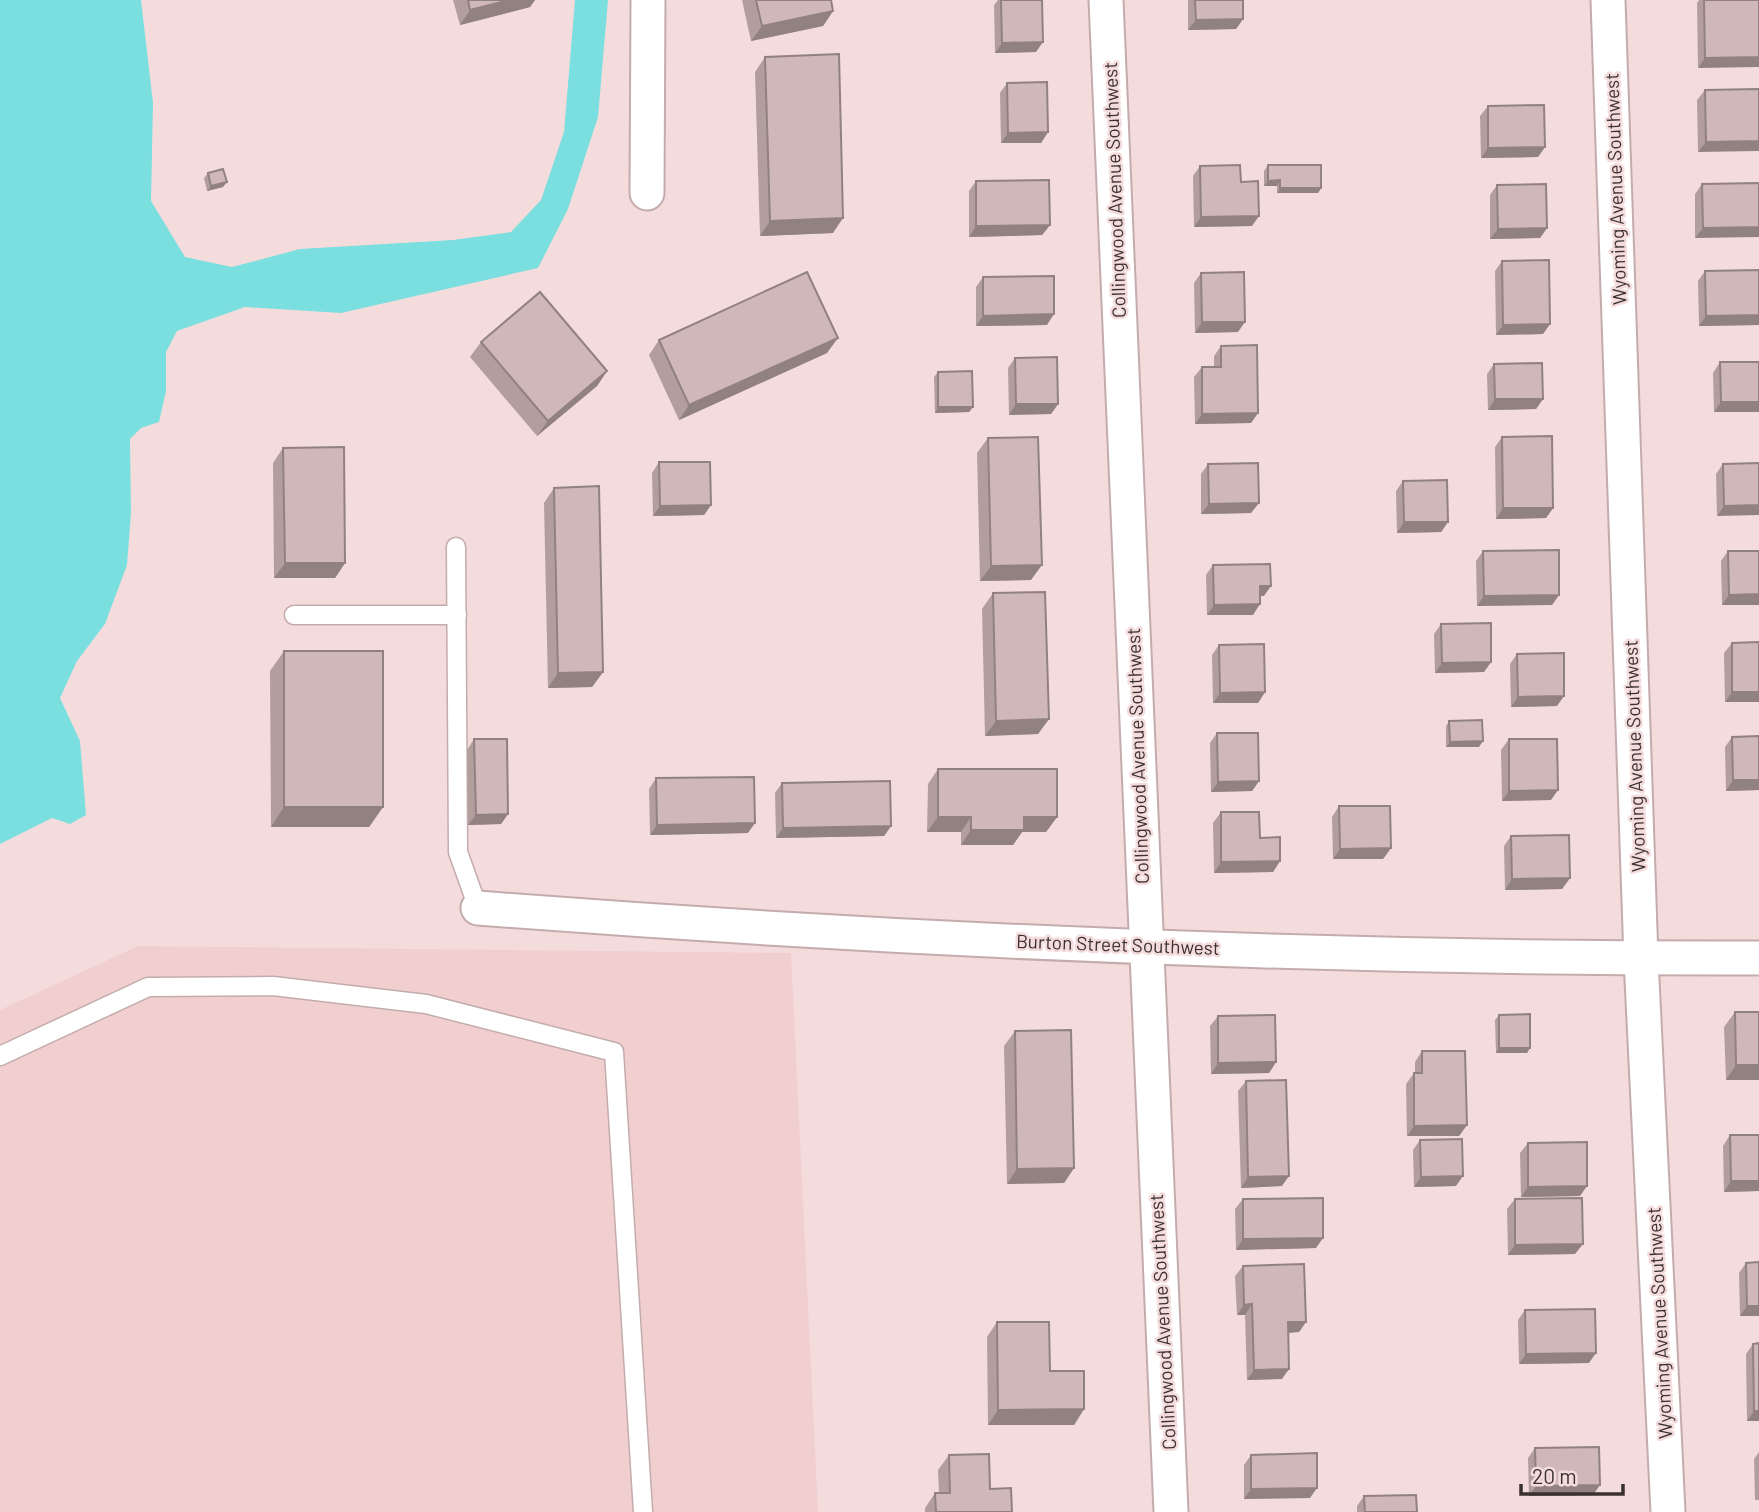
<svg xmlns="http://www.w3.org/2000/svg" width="1759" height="1512" font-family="Barlow,sans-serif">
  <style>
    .built { fill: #f1cfcf }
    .water { fill: #7bdfdf }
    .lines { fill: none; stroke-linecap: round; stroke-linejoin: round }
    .service-casing { stroke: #c4acac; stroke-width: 21 }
    .minor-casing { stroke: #c4acac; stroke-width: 37 }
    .service { stroke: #fff; stroke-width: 18 }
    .minor { stroke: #fff; stroke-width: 33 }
    .wall { fill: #b39e9e }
    .shaded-wall { fill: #928181 }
    .building { fill: #d0b8b8; stroke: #928181; stroke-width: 2 }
    .labels { text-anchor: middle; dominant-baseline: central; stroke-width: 5; stroke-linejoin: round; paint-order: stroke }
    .street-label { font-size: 19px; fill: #3b3131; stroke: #f5dcdc }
  </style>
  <rect width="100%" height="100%" fill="#f5dcdc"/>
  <path class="built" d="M138 946 791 953 818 1512H0V1010Z"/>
  <path class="water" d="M0 0H141L153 103 151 201 185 257 232 267 300 249 453 240 511 232 541 200 564 132 575 0H608L598 117 568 209 538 268 341 313 245 307 177 331 166 352V391L159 422 141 428 130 439 131 513 127 565 105 624 77 661 60 698 80 741 86 815 70 824 52 818 0 844Z"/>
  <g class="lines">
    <g class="service-casing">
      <g id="service">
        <path d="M456 547 458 852 478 908"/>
        <path d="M294 615H457"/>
        <path d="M0 1056 148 987 273 986 426 1004 614 1052 643 1512"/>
      </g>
    </g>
    <g class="minor-casing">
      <g id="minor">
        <path d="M1106 0 1171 1512"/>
        <path d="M1608 0 1641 959 1668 1512"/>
        <path d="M647 193 648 0"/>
        <path d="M478 908C904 941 1332 959 1759 958"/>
      </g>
    </g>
    <use href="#service" class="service"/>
    <use href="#minor" class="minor"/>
  </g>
  <g class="wall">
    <path d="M453 0H535L530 7 460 25Z"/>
    <path d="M742 0H831L833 11 823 26 751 41Z"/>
    <path d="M998 0H1042L1036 52 995 53 994 5Z"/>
    <path d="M1188 0H1243V19L1236 29 1188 30Z"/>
    <path d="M1699 0H1759L1698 68 1697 3Z"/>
    <path d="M765 57 833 233 760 236 755 72Z"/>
    <path d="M1007 83 1048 132 1041 143H1001L1000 93Z"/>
    <path d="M1759 89 1698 152 1697 100 1705 90Z"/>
    <path d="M1488 106 1545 147 1538 157 1481 158 1480 116Z"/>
    <path d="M1268 165 1321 188 1318 193H1277V186H1264V171Z"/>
    <path d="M1200 166 1241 182 1252 226 1194 227 1193 176Z"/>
    <path d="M208 173 223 187 207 191 204 178Z"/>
    <path d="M976 181 1050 225 1042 235 969 237V191Z"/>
    <path d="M1759 183 1695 238V194L1702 184Z"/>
    <path d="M1497 185 1547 228 1540 238 1490 239V195Z"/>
    <path d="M1502 261 1550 324 1543 334 1496 335 1495 271Z"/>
    <path d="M1759 270V325L1699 326 1698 281 1705 271Z"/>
    <path d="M1201 273 1238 332 1195 333 1194 283Z"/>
    <path d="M983 277 1047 325 976 326V287Z"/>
    <path d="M659 340 827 353 679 420 649 355Z"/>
    <path d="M481 342 607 371 597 386 537 436 470 357Z"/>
    <path d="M1221 346 1258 413 1251 423 1195 424 1194 377 1202 367H1214V356Z"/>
    <path d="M1015 358 1058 404 1051 414 1009 415 1008 368Z"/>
    <path d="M1720 362H1759V412H1714L1713 373Z"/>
    <path d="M1494 364 1543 399 1536 409 1488 410 1487 374Z"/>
    <path d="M938 372 973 407 969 412 935 413 934 377Z"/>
    <path d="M1502 437 1553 508 1546 518 1496 519 1495 447Z"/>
    <path d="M988 438 1031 580 980 581 977 453Z"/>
    <path d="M283 448 345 563 335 578H274L273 463Z"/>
    <path d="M659 462 711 505 704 515 653 516 652 473Z"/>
    <path d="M1759 463 1717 516 1716 474 1723 464Z"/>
    <path d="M1208 464 1251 513 1201 514V474Z"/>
    <path d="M1403 481 1448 522 1441 532 1397 533 1396 491Z"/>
    <path d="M554 488 603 672 592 687 548 688 544 503Z"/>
    <path d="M1483 551 1559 595 1552 605 1477 606 1476 561Z"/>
    <path d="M1728 551H1759V605H1722L1721 561Z"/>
    <path d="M1213 565 1264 596H1260L1253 615H1207L1206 575Z"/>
    <path d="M993 593 1049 719 1038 734 985 736 982 609Z"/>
    <path d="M1441 624 1491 662 1484 672 1435 673 1434 634Z"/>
    <path d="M1732 643 1759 702H1725L1724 653Z"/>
    <path d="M1219 645 1265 692 1258 703H1213L1212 655Z"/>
    <path d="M284 651 383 807 369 827H271L270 671Z"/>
    <path d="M1517 654 1557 706 1511 707 1510 664Z"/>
    <path d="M1449 721 1479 747H1446V726Z"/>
    <path d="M1217 733 1259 781 1252 791 1211 792 1210 743Z"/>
    <path d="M1732 737 1759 790 1726 791 1725 747Z"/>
    <path d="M474 739 508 814 501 824 468 825 467 750Z"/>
    <path d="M1509 739 1551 800 1502 801 1501 750Z"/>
    <path d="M938 769 1057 817 1046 832H1022L1013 845H961V832H927L928 784Z"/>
    <path d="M656 778 748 833 650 835 649 789Z"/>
    <path d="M782 783 891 826 884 836 776 838 775 793Z"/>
    <path d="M1339 806 1391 848 1383 859H1333L1332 817Z"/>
    <path d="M1221 812 1260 838 1280 861 1273 872 1214 873 1213 823Z"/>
    <path d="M1511 836 1570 878 1562 889 1505 890 1504 846Z"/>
    <path d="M1735 1012 1759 1080H1726L1724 1027Z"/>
    <path d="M1499 1015 1530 1048 1527 1053H1496L1495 1020Z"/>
    <path d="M1218 1016 1276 1062 1269 1073 1211 1074 1210 1026Z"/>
    <path d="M1015 1031 1074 1168 1064 1183 1007 1184 1004 1046Z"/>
    <path d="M1422 1051 1467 1125 1459 1136H1407L1406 1084 1414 1073H1415V1062Z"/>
    <path d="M1246 1081 1282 1186 1241 1188 1238 1091Z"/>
    <path d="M1730 1135 1759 1191 1724 1192 1723 1146Z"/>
    <path d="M1420 1140 1456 1186 1414 1187 1413 1150Z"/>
    <path d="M1528 1143 1580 1196 1521 1197 1520 1153Z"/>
    <path d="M1243 1199 1316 1248 1236 1250 1235 1209Z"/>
    <path d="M1515 1199 1575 1254 1508 1255 1507 1209Z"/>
    <path d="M1746 1263 1759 1316H1740L1739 1273Z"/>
    <path d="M1243 1266 1306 1322 1299 1332 1288 1333 1282 1379 1247 1380 1245 1315H1237L1235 1276Z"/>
    <path d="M1525 1310 1589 1363 1519 1364 1518 1320Z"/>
    <path d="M997 1322 1050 1371 1084 1409 1074 1425H988L987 1337Z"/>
    <path d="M1753 1344 1759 1421H1747L1746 1354Z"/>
    <path d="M1535 1448 1593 1495 1529 1496 1528 1458Z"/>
    <path d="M1759 1452V1500H1755L1754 1459Z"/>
    <path d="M949 1455 1012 1512H925V1508L935 1493H939L938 1470Z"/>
    <path d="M1251 1455 1310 1498 1244 1499V1465Z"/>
    <path d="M1364 1496 1417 1512H1357V1506Z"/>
  </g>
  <g class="shaded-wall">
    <path d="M509 0H535L530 7 460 25 470 10Z"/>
    <path d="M833 11 823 26 751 41 762 26Z"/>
    <path d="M1243 19 1236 29 1188 30 1196 20Z"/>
    <path d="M1043 42 1036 52 995 53 1002 43Z"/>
    <path d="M1759 57V67L1698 68 1705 58Z"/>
    <path d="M1048 132 1041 143H1001L1008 133Z"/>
    <path d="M1759 141V151L1698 152 1706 142Z"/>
    <path d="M1545 147 1538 157 1481 158 1488 148Z"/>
    <path d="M1280 180 1277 186H1264L1268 181Z"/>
    <path d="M227 182 223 187 207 191 211 186Z"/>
    <path d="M1280 188H1321L1318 193H1277Z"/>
    <path d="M1259 216 1252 226 1194 227 1201 217Z"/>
    <path d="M843 218 833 233 760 236 770 221Z"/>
    <path d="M1050 225 1042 235 969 237 976 226Z"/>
    <path d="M1759 227V237L1695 238 1703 228Z"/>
    <path d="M1547 228 1540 238 1490 239 1498 229Z"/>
    <path d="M1054 314 1047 325 976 326 983 316Z"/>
    <path d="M1759 315V325L1699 326 1706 316Z"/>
    <path d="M1202 322H1245L1238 332 1195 333Z"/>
    <path d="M1550 324 1543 334 1496 335 1503 325Z"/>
    <path d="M838 338 827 353 679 420 689 405Z"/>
    <path d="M607 371 597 386 537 436 548 421Z"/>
    <path d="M1495 399H1543L1536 409 1488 410Z"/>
    <path d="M1721 402H1759V412H1714Z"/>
    <path d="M1016 404H1058L1051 414 1009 415Z"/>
    <path d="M938 407H973L969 412 935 413Z"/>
    <path d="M1258 413 1251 423 1195 424 1202 414Z"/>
    <path d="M1259 503 1251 513 1201 514 1209 504Z"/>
    <path d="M711 505 704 515 653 516 660 506Z"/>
    <path d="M1759 505V515L1717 516 1724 506Z"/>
    <path d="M1503 508H1553L1546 518 1496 519Z"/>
    <path d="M1404 522H1448L1441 532 1397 533Z"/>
    <path d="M285 563H345L335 578H274Z"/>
    <path d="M1042 565 1031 580 980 581 991 566Z"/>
    <path d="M1260 586H1271L1264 596H1253Z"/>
    <path d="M1759 594V605H1722L1729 595Z"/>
    <path d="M1559 595 1552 605 1477 606 1484 596Z"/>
    <path d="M1260 604 1253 615H1207L1214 605Z"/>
    <path d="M1491 662 1484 672 1435 673 1442 663Z"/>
    <path d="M603 672 592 687 548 688 558 673Z"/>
    <path d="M1265 692 1258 703H1213L1220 693Z"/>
    <path d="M1732 692H1759V702H1725Z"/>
    <path d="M1564 696 1557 706 1511 707 1518 697Z"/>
    <path d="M1049 719 1038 734 985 736 996 721Z"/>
    <path d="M1483 741 1479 747H1446L1450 742Z"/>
    <path d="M1733 780H1759V790L1726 791Z"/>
    <path d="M1259 781 1252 791 1211 792 1218 782Z"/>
    <path d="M1558 790 1551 800 1502 801 1509 791Z"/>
    <path d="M284 807H383L369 827H271Z"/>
    <path d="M508 814 501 824 468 825 476 815Z"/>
    <path d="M938 817H971L961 832H927Z"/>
    <path d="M1024 817H1057L1046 832H1022L1013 845H961L971 830Z"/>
    <path d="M755 823 748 833 650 835 657 825Z"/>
    <path d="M891 826 884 836 776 838 783 828Z"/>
    <path d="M1391 848 1383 859H1333L1340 849Z"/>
    <path d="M1280 861 1273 872 1214 873 1221 862Z"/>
    <path d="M1570 878 1562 889 1505 890 1512 879Z"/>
    <path d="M1499 1048H1530L1527 1053H1496Z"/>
    <path d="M1276 1062 1269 1073 1211 1074 1218 1063Z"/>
    <path d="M1736 1065H1759V1080H1726Z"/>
    <path d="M1467 1125 1459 1136H1407L1414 1126Z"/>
    <path d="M1074 1168 1064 1183 1007 1184 1017 1169Z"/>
    <path d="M1289 1176 1282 1186 1241 1188 1248 1177Z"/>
    <path d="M1463 1176 1456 1186 1414 1187 1421 1177Z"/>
    <path d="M1731 1181H1759V1191L1724 1192Z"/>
    <path d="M1587 1186 1580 1196 1521 1197 1528 1187Z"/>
    <path d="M1323 1238 1316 1248 1236 1250 1243 1239Z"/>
    <path d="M1583 1244 1575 1254 1508 1255 1515 1245Z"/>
    <path d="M1252 1304 1245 1315H1237L1244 1305Z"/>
    <path d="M1747 1306H1759V1316H1740Z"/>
    <path d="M1288 1322H1306L1299 1332 1281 1333Z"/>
    <path d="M1596 1353 1589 1363 1519 1364 1526 1354Z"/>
    <path d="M1289 1369 1282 1379 1247 1380 1254 1370Z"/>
    <path d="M1084 1409 1074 1425H988L998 1410Z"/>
    <path d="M1754 1411H1759V1421H1747Z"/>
    <path d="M1600 1485 1593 1495 1529 1496 1536 1486Z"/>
    <path d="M1317 1488 1310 1498 1244 1499 1251 1489Z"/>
  </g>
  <g class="building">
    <path d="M468 0H509L470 10Z"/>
    <path d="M756 0H831L833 11 762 26Z"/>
    <path d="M1001 0H1042L1043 42 1002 43Z"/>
    <path d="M1195 0H1243V19L1196 20Z"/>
    <path d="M1704 0H1759V57L1705 58Z"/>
    <path d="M839 54 843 218 770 221 765 57Z"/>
    <path d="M1047 82 1048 132 1008 133 1007 83Z"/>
    <path d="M1759 89V141L1706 142 1705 90Z"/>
    <path d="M1544 105 1545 147 1488 148V106Z"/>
    <path d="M1240 165 1241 182 1258 181 1259 216 1201 217 1200 166Z"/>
    <path d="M1268 165H1321V188H1280V180L1268 181Z"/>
    <path d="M223 169 227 182 211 186 208 173Z"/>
    <path d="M1049 180 1050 225 976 226V181Z"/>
    <path d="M1759 183V227L1703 228 1702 184Z"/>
    <path d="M1546 184 1547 228 1498 229 1497 185Z"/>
    <path d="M1549 260 1550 324 1503 325 1502 261Z"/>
    <path d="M1759 270V315L1706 316 1705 271Z"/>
    <path d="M807 272 838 338 689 405 659 340Z"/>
    <path d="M1244 272 1245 322H1202L1201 273Z"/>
    <path d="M1054 276V314L983 316V277Z"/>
    <path d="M540 292 607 371 548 421 481 342Z"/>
    <path d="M1257 345 1258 413 1202 414V367H1221V346Z"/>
    <path d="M1057 357 1058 404H1016L1015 358Z"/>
    <path d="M1720 362H1759V402H1721Z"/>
    <path d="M1542 363 1543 399H1495L1494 364Z"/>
    <path d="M972 371 973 407H938V372Z"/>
    <path d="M1552 436 1553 508H1503L1502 437Z"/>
    <path d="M1038 437 1042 565 991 566 988 438Z"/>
    <path d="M344 447 345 563H285L283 448Z"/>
    <path d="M659 462H710L711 505 660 506Z"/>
    <path d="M1258 463 1259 503 1209 504 1208 464Z"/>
    <path d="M1759 463V505L1724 506 1723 464Z"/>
    <path d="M1447 480 1448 522H1404L1403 481Z"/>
    <path d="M599 486 603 672 558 673 554 488Z"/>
    <path d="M1559 550V595L1484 596 1483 551Z"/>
    <path d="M1728 551H1759V594L1729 595Z"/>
    <path d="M1270 564 1271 586H1260V604L1214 605 1213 565Z"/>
    <path d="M1045 592 1049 719 996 721 993 593Z"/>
    <path d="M1491 623V662L1442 663 1441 624Z"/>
    <path d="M1759 642V692H1732V643Z"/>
    <path d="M1264 644 1265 692 1220 693 1219 645Z"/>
    <rect x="284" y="651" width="99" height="156"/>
    <path d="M1564 653V696L1518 697 1517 654Z"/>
    <path d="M1482 720 1483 741 1450 742 1449 721Z"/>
    <path d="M1217 733H1258L1259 781 1218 782Z"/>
    <path d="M1759 736V780H1733L1732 737Z"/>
    <path d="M474 739H507L508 814 476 815Z"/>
    <path d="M1509 739H1557L1558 790 1509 791Z"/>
    <path d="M938 769H1057V817H1024V830H971V817H938Z"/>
    <path d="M754 777 755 823 657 825 656 778Z"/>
    <path d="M890 781 891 826 783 828 782 783Z"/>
    <path d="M1339 806H1390L1391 848 1340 849Z"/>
    <path d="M1221 812H1259L1260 838 1280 837V861L1221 862Z"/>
    <path d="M1569 835 1570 878 1512 879 1511 836Z"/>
    <path d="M1735 1012H1759V1065H1736Z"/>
    <path d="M1530 1014V1048H1499V1015Z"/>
    <path d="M1275 1015 1276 1062 1218 1063V1016Z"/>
    <path d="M1071 1030 1074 1168 1017 1169 1015 1031Z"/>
    <path d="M1422 1051H1465L1467 1125 1414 1126V1073H1422Z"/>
    <path d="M1286 1080 1289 1176 1248 1177 1246 1081Z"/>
    <path d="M1730 1135H1759V1181H1731Z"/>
    <path d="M1462 1139 1463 1176 1421 1177 1420 1140Z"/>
    <path d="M1587 1142V1186L1528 1187V1143Z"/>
    <path d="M1323 1198V1238L1243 1239V1199Z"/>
    <path d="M1582 1198 1583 1244 1515 1245V1199Z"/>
    <path d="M1759 1262V1306H1747L1746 1263Z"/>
    <path d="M1304 1264 1306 1322H1288L1289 1369 1254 1370 1252 1304 1244 1305 1243 1266Z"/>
    <path d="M1595 1309 1596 1353 1526 1354 1525 1310Z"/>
    <path d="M997 1322H1049L1050 1371H1084V1409L998 1410Z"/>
    <path d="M1759 1343V1411H1754L1753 1344Z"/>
    <path d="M1599 1447 1600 1485 1536 1486 1535 1448Z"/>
    <path d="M1317 1453V1488L1251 1489V1455Z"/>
    <path d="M989 1454 990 1489 1011 1488 1012 1512H936L935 1493H950L949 1455Z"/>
    <path d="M1416 1495 1417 1512H1365L1364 1496Z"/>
  </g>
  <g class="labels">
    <g class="street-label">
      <text transform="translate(1615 189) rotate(-92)">Wyoming Avenue Southwest</text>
      <text transform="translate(1114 190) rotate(-92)">Collingwood Avenue Southwest</text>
      <text transform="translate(1137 756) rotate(-92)">Collingwood Avenue Southwest</text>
      <text transform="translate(1634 756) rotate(-92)">Wyoming Avenue Southwest</text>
      <text transform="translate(1118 944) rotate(2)">Burton Street Southwest</text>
      <text transform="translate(1162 1322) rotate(-93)">Collingwood Avenue Southwest</text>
      <text transform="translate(1659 1323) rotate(-93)">Wyoming Avenue Southwest</text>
    </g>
  </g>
  <path d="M1521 1484v10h102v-10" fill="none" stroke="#3b3131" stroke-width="3.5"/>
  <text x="1532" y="1484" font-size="21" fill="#3b3131" stroke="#f5dcdc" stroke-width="5" paint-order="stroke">20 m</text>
</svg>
